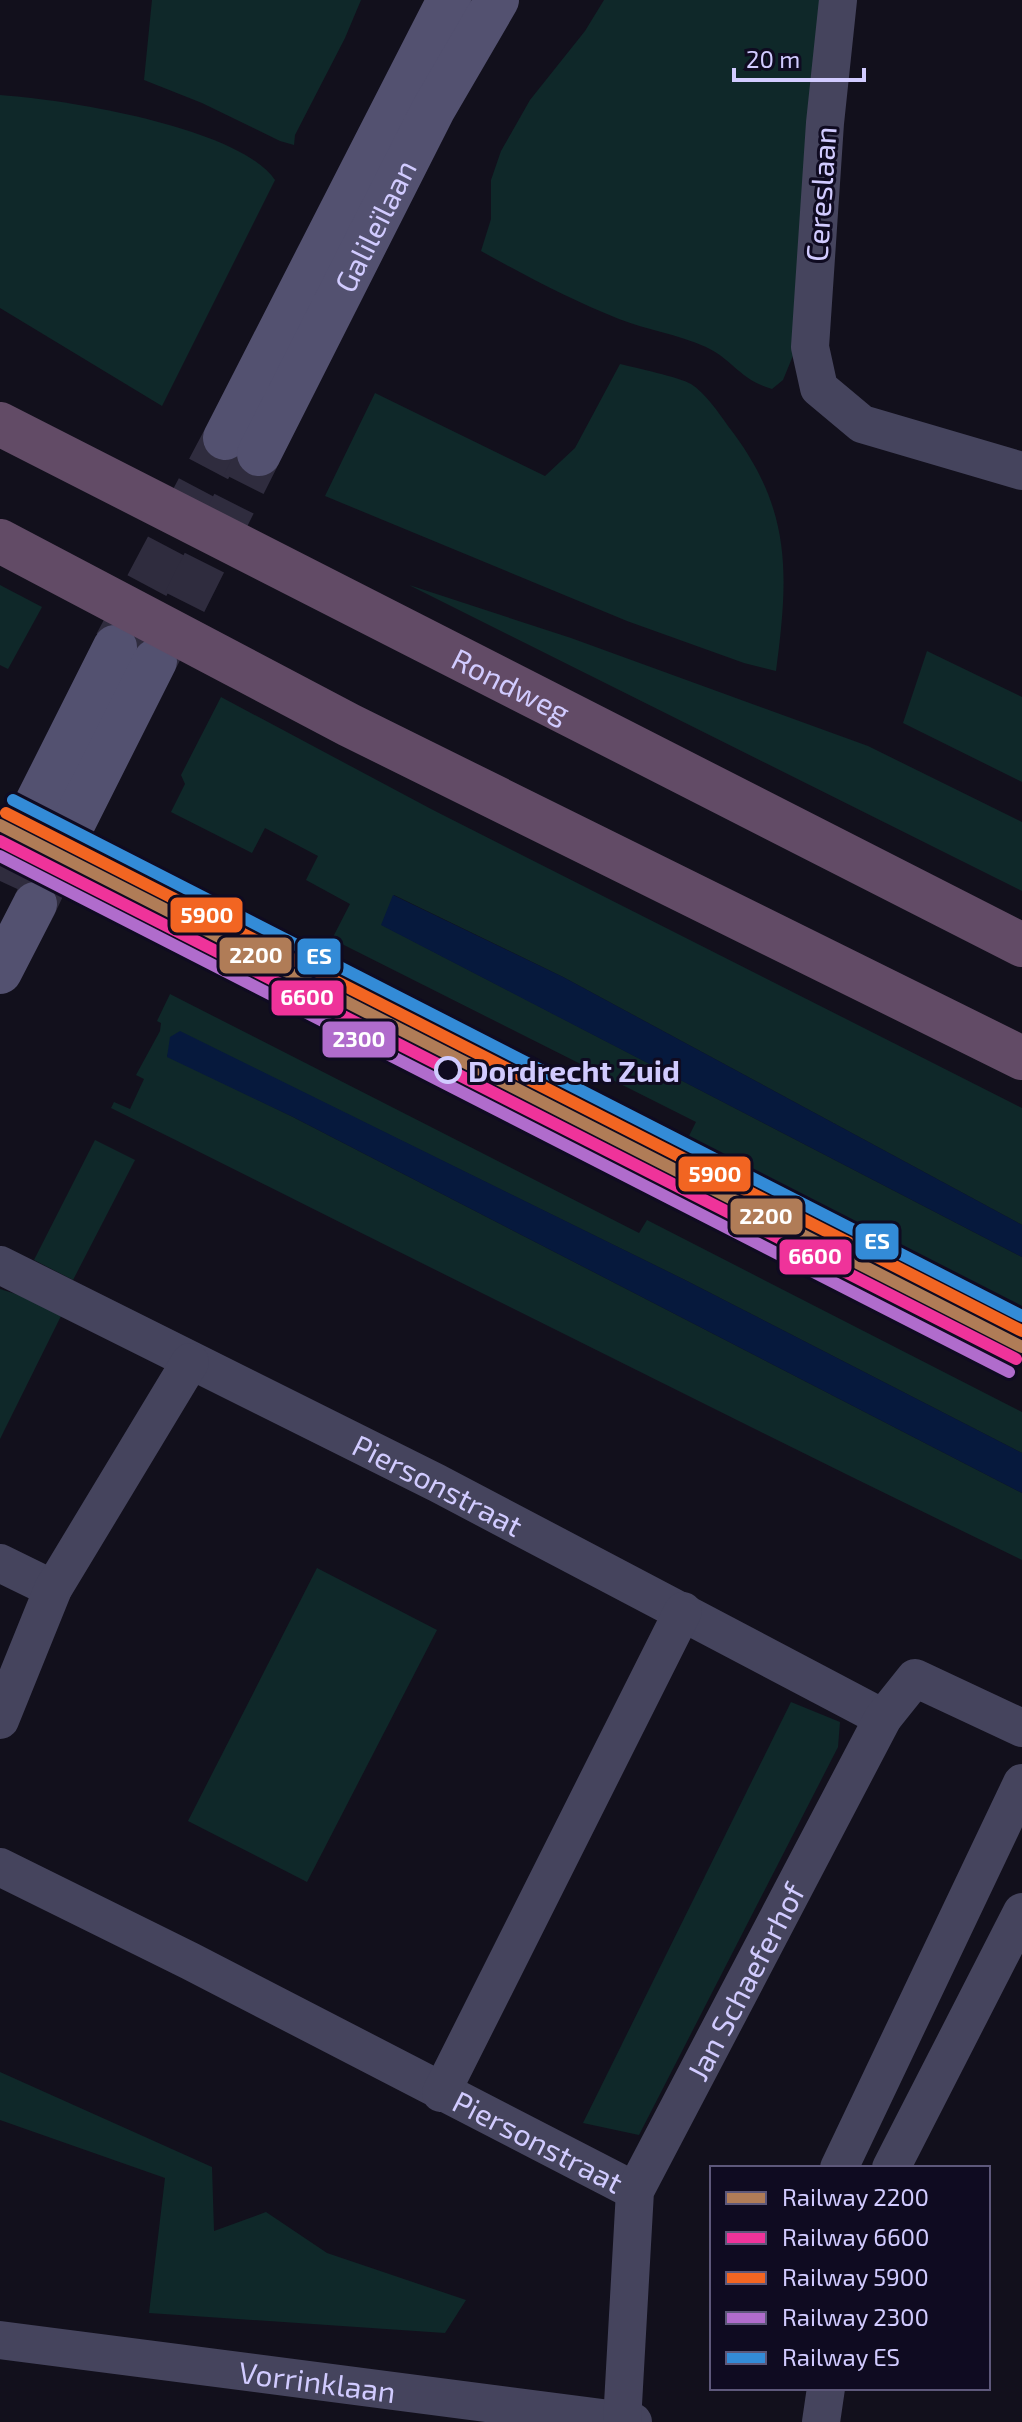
<svg xmlns="http://www.w3.org/2000/svg" width="1022" height="2422" font-family="'Exo 2',sans-serif">
  <style>
    .green { fill: #0f2829 }
    .water { fill: #06193d }
    .lines { fill: none; stroke-linecap: round; stroke-linejoin: round }
    .secondary-tunnel { stroke: #2f2c3e; stroke-width: 44; stroke-dasharray: 44 22; stroke-linecap: butt }
    .street { stroke: #45445d; stroke-width: 38 }
    .secondary { stroke: #535170; stroke-width: 44 }
    .highway { stroke: #624b66; stroke-width: 44 }
    .rail-1-casing { stroke: #0f0b21; stroke-width: 18 }
    .rail-2-casing { stroke: #0f0b21; stroke-width: 18 }
    .rail-3-casing { stroke: #0f0b21; stroke-width: 18 }
    .rail-4-casing { stroke: #0f0b21; stroke-width: 18 }
    .rail-5-casing { stroke: #0f0b21; stroke-width: 18 }
    .rail-1 { stroke: #b07c57; stroke-width: 12 }
    .rail-2 { stroke: #ef339a; stroke-width: 12 }
    .rail-3 { stroke: #f26522; stroke-width: 12 }
    .rail-4 { stroke: #b06ccc; stroke-width: 12 }
    .rail-5 { stroke: #338bd7; stroke-width: 12 }
    .stop-dot { fill: #0f0b21; stroke: #d1cbff; stroke-width: 4 }
    .labels { text-anchor: middle; dominant-baseline: central; stroke-width: 6; stroke-linejoin: round; paint-order: stroke }
    .street-label { font-size: 30px; fill: #d1cbff; stroke: #0f0b21 }
    .stop-label { font-size: 30px; font-weight: bold; fill: #d1cbff; stroke: #0f0b21; text-anchor: start }
    .line-badge { stroke: #0f0b21; stroke-width: 3 }
    .badge-label { font-size: 22px; text-anchor: middle; font-weight: bold; fill: #fff }
  </style>
  <rect width="100%" height="100%" fill="#12101c"/>
  <g class="green">
    <path d="M152 0H361L345 38 295 135 294 145 280 141 202 103 144 80Z"/>
    <path d="M604 0H829L799 341 783 380 772 389C740 380 732 359 706 347 677 334 647 330 619 319 571 300 526 276 481 251L491 219V180L501 151 530 100 585 31Z"/>
    <path d="M0 95C62 99 239 127 275 180L162 406 0 308Z"/>
    <path d="M620 364C636 368 679 377 691 384 705 393 719 413 728 426 792 508 789 573 776 671L744 663 627 621 325 496 375 393 545 476 575 448Z"/>
    <path d="M0 585 42 607 8 669 0 665Z"/>
    <path d="M409 585 571 638 868 746 1022 822V891Z"/>
    <path d="M927 651 1022 697V782L903 723Z"/>
    <path d="M221 697 433 810 1022 1108V1225L563 977 394 895 382 925 1022 1257V1309L688 1138 696 1122 332 939 350 904 306 880 318 856 265 828 252 853 171 812 185 784 181 775Z"/>
    <path d="M170 994 639 1233 647 1220 1022 1412V1453L685 1280 180 1032 167 1056 293 1117 1022 1493V1560C717 1412 415 1259 111 1108L114 1102 130 1109 144 1079 136 1075 160 1031 161 1023 157 1021Z"/>
    <path d="M95 1140 135 1160 73 1280 34 1260Z"/>
    <path d="M0 1289 19 1295 61 1316 0 1439Z"/>
    <path d="M317 1568 437 1630 307 1882 188 1821Z"/>
    <path d="M791 1702 840 1722 838 1747 639 2135 583 2123Z"/>
    <path d="M0 2072 212 2167 214 2231 266 2212 327 2253 466 2300 445 2333 149 2313 165 2178 0 2120Z"/>
  </g>
  <g class="water">
    <path d="M393 895 563 977 1022 1225V1257L381 925Z"/>
    <path d="M180 1031 685 1280 1022 1453V1493L293 1117 167 1057 170 1037Z"/>
  </g>
  <g class="lines">
    <g class="secondary-tunnel">
      <path d="M116 644 225 438"/>
      <path d="M155 661 259 454"/>
      <path d="M0 881 32 812"/>
      <path d="M35 904 69 832"/>
    </g>
    <g class="street">
      <path d="M838 0 825 123 810 347 819 388 862 424 1022 471"/>
      <path id="s1" d="M0 1265 437 1483 883 1718"/>
      <path d="M0 1563 53 1589"/>
      <path d="M0 1720 53 1589 190 1362"/>
      <path id="s2" d="M0 1867 190 1961 635 2191"/>
      <path d="M441 2093 683 1611"/>
      <path d="M839 2168 1022 1783"/>
      <path d="M891 2168 1022 1912"/>
      <path id="s3" d="M0 2340 633 2422"/>
      <path id="s4" d="M622 2422 635 2191 883 1718 915 1678 1022 1728"/>
      <path d="M821 2422 826 2388"/>
    </g>
    <g class="secondary">
      <path d="M225 438 449 0"/>
      <path id="s5" d="M259 454 433 110 497 0"/>
      <path d="M32 812 115 647"/>
      <path d="M69 832 155 661"/>
      <path d="M0 972 35 904"/>
    </g>
    <g class="highway">
      <path id="s6" d="M0 424 1022 945"/>
      <path d="M0 541 349 725 1022 1058"/>
    </g>
    <g class="rail-1-casing">
      <path id="rail-1" d="M0 825 1022 1347"/>
    </g>
    <g class="rail-2-casing">
      <path id="rail-2" d="M0 841 1016 1359"/>
    </g>
    <g class="rail-3-casing">
      <path id="rail-3" d="M6 813 1022 1331"/>
    </g>
    <g class="rail-4-casing">
      <path id="rail-4" d="M0 856 1009 1372"/>
    </g>
    <g class="rail-5-casing">
      <path id="rail-5" d="M13 800 1022 1316"/>
    </g>
    <use href="#rail-1" class="rail-1"/>
    <use href="#rail-2" class="rail-2"/>
    <use href="#rail-3" class="rail-3"/>
    <use href="#rail-4" class="rail-4"/>
    <use href="#rail-5" class="rail-5"/>
  </g>
  <circle class="stop-dot" cx="448" cy="1070" r="12"/>
  <g class="labels">
    <g class="street-label">
      <text transform="translate(820 194) rotate(-86)">Cereslaan</text>
      <text stroke="none"><textPath href="#s5" startOffset="256">Galileïlaan</textPath></text>
      <text stroke="none"><textPath href="#s6" startOffset="574">Rondweg</textPath></text>
      <text stroke="none"><textPath href="#s1" startOffset="490">Piersonstraat</textPath></text>
      <text stroke="none"><textPath href="#s4" startOffset="468">Jan Schaeferhof</textPath></text>
      <text stroke="none"><textPath href="#s2" startOffset="604">Piersonstraat</textPath></text>
      <text stroke="none"><textPath href="#s3" startOffset="320">Vorrinklaan</textPath></text>
    </g>
    <g class="stop-label">
      <text x="468" y="1070">Dordrecht Zuid</text>
    </g>
  </g>
  <g class="line-badge">
    <rect x="169" y="896" width="75" height="38" rx="8" fill="#f26522"/>
    <rect x="218" y="936" width="75" height="39" rx="8" fill="#b07c57"/>
    <rect x="296" y="937" width="46" height="39" rx="8" fill="#338bd7"/>
    <rect x="270" y="979" width="75" height="38" rx="8" fill="#ef339a"/>
    <rect x="321" y="1020" width="76" height="39" rx="8" fill="#b06ccc"/>
    <rect x="677" y="1155" width="75" height="38" rx="8" fill="#f26522"/>
    <rect x="729" y="1197" width="75" height="39" rx="8" fill="#b07c57"/>
    <rect x="854" y="1222" width="46" height="39" rx="8" fill="#338bd7"/>
    <rect x="778" y="1238" width="75" height="38" rx="8" fill="#ef339a"/>
  </g>
  <g class="badge-label">
    <text x="207" y="923">5900</text>
    <text x="256" y="963">2200</text>
    <text x="319" y="964">ES</text>
    <text x="307" y="1005">6600</text>
    <text x="359" y="1047">2300</text>
    <text x="715" y="1182">5900</text>
    <text x="766" y="1224">2200</text>
    <text x="877" y="1249">ES</text>
    <text x="815" y="1264">6600</text>
  </g>
  <rect x="710" y="2166" width="280" height="224" fill="#0f0b21" stroke="#5d587a" stroke-width="2"/>
  <rect x="726" y="2192" width="40" height="12" fill="#b07c57" stroke="#5d587a" stroke-width="2"/>
  <text x="782" y="2206" font-size="24" fill="#d1cbff">Railway 2200</text>
  <rect x="726" y="2232" width="40" height="12" fill="#ef339a" stroke="#5d587a" stroke-width="2"/>
  <text x="782" y="2246" font-size="24" fill="#d1cbff">Railway 6600</text>
  <rect x="726" y="2272" width="40" height="12" fill="#f26522" stroke="#5d587a" stroke-width="2"/>
  <text x="782" y="2286" font-size="24" fill="#d1cbff">Railway 5900</text>
  <rect x="726" y="2312" width="40" height="12" fill="#b06ccc" stroke="#5d587a" stroke-width="2"/>
  <text x="782" y="2326" font-size="24" fill="#d1cbff">Railway 2300</text>
  <rect x="726" y="2352" width="40" height="12" fill="#338bd7" stroke="#5d587a" stroke-width="2"/>
  <text x="782" y="2366" font-size="24" fill="#d1cbff">Railway ES</text>
  <path d="M734 68v12h130v-12" fill="none" stroke="#d1cbff" stroke-width="4"/>
  <text x="746" y="68" font-size="24" fill="#d1cbff" stroke="#0f0b21" stroke-width="6" paint-order="stroke">20 m</text>
</svg>
